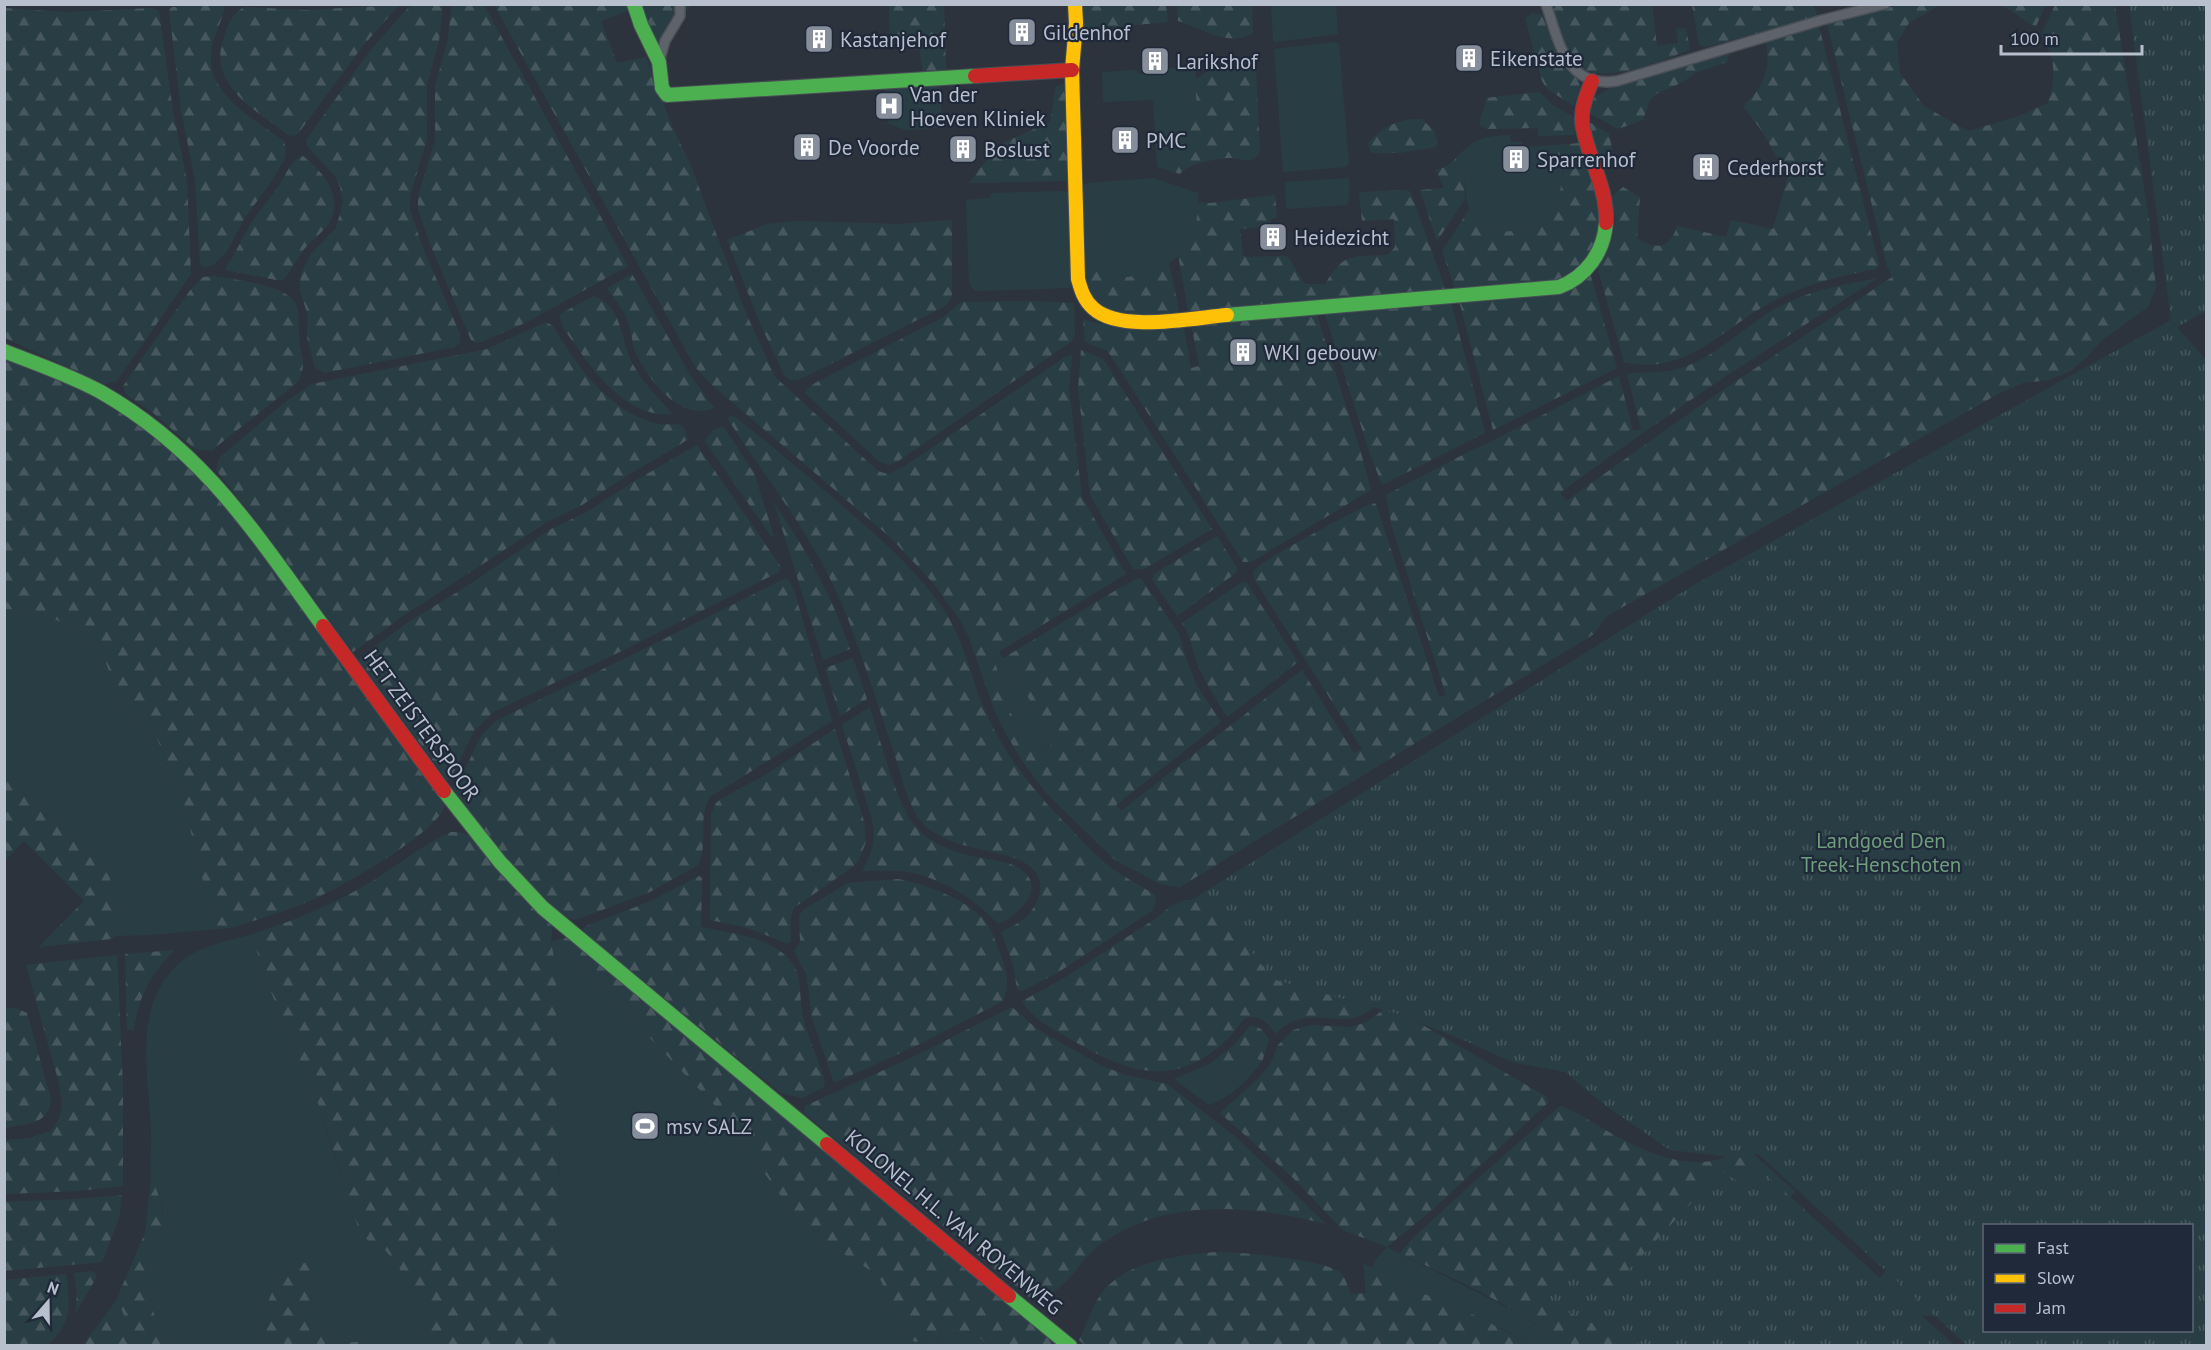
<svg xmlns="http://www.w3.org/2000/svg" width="2211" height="1350" font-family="'PT Sans',sans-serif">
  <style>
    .grass { fill: #293e44 }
    .forest { fill: url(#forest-firs) }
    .park { fill: url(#park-tufts); fill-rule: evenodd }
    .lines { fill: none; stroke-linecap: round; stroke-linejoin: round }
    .street-casing { stroke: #494e55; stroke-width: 12 }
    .fast-casing { stroke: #494e55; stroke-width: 16 }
    .slow-casing { stroke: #494e55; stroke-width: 16 }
    .jam-casing { stroke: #494e55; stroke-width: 16 }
    .street { stroke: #5e626a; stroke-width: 9 }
    .fast { stroke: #4caf50; stroke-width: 14 }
    .slow { stroke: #ffc107; stroke-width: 14 }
    .jam { stroke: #c62828; stroke-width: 14 }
    .labels { text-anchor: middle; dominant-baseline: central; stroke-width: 4.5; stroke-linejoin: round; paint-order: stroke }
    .poi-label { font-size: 21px; fill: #b8bfcd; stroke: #1f2939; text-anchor: start }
    .street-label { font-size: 21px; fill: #b8bfcd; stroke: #1f2939 }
    .park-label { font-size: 21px; fill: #6f9e7c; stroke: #1f2939 }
  </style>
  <defs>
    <pattern id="forest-firs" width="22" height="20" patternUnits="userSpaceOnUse" patternTransform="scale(1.5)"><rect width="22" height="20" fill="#293e44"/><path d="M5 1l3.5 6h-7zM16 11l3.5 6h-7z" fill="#46585e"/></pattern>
    <pattern id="park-tufts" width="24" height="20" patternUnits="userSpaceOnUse" patternTransform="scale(1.5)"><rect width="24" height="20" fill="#293e44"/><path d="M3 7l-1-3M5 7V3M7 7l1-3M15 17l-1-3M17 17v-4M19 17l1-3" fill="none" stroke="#46585e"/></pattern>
  </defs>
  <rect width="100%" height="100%" fill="#2d333d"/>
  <g class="grass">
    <path d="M1271 5H1336L1338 34 1275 42 1273 40Z"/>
    <path d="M1335 42 1339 44 1349 163 1346 167 1283 172 1274 49Z"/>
    <path d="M1196 67C1195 81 1199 95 1197 110 1195 130 1177 151 1168 170L1157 167 1153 100 1103 102 1102 72 1137 70 1138 74 1152 73V69Z"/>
    <path d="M938 82 940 85 942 128 905 130 889 124 886 117 884 86Z"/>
    <path d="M1510 135 1511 142H1522L1523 147 1556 145 1563 170 1559 199 1552 221C1540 230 1530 229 1516 231 1473 238 1466 212 1464 176L1456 174V158C1475 138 1483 136 1510 135Z"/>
    <path d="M1154 178 1198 193C1199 208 1199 231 1191 243 1175 267 1133 283 1104 275 1095 273 1089 266 1082 259L1078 188 1087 183Z"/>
    <path d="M1349 178 1350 195 1347 205 1289 209 1286 207 1285 182Z"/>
    <path d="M1065 191 1068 193 1069 203 1071 288 975 291 969 284 966 200 990 198 992 193Z"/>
    <path d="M4 609 36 611 72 627 106 663 121 704 156 736 184 804 211 914 217 929 151 935 116 936V925L107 873 5 776Z"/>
    <path d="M999 651 1003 658 1005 657 1054 743 1036 754 1009 710 993 654Z"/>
    <path d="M252 934 265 978 317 1100 333 1152 354 1212 371 1243 385 1250 397 1264 405 1280 430 1307 426 1335 431 1345H370L367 1341 343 1343 320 1328 310 1305 315 1281 309 1263H295L278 1278 268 1302 260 1345H163C158 1326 143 1278 145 1261 147 1246 154 1247 158 1237 160 1231 163 1217 163 1210 162 1200 152 1186 151 1177 149 1162 152 1146 151 1131 149 1076 132 1008 177 965 197 946 226 942 252 934Z"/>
    <path d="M556 940 719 1110 806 1231 878 1275 907 1335 916 1342 967 1331 982 1339 986 1345H557L560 1143 557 1104 556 966 551 942Z"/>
    <path d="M1244 1053 1262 1061C1251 1078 1229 1099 1209 1105L1174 1079 1211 1063 1219 1068 1215 1084 1217 1088H1222L1233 1076Z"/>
    <path d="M1387 1247 1520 1314 1549 1334 1562 1345H1528L1507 1331 1424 1294 1372 1274 1367 1307 1363 1263 1372 1268 1375 1260Z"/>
    <path d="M117 1298 136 1345H129L110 1309Z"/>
  </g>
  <g class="forest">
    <path d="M414 4 443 5 439 41 427 85V139L410 196V210L423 248 460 334V342L455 347 324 373 315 368 307 337 308 316 300 291V281L303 269 311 254 336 228 343 202 340 187 335 176 307 146 306 140 369 52 408 8Z"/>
    <path d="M199 5 225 6C222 23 211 38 211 56 209 96 255 120 284 141L286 150 284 160 273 179 244 219 227 251 212 266 203 267 200 264 195 180 181 110 169 10 172 7Z"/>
    <path d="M399 5 362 47 297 135 290 136C258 112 206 85 224 37 228 24 232 14 244 7L306 10Z"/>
    <path d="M452 5H484L628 266 527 322 484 341 476 343 471 340 430 244 418 209V197L435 140V86L447 43Z"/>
    <path d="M494 5H628L630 10 601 21 617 63 646 57 672 126 691 166 745 311 775 377 878 471 888 474 905 466 1065 357 1072 355 1069 388 1082 497 1126 574 993 655 1009 710 1037 754 1054 743 1005 657 1118 589 1139 578 1143 581 1179 634 1188 664 1197 686 1221 722 1116 805 1121 811 1302 670 1354 753 1362 749 1255 580C1254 577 1253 574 1254 571 1261 560 1355 511 1372 503L1376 504 1439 697 1446 695 1392 527 1386 495 1472 450 1484 445 1619 376 1633 431 1641 429 1627 374C1647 371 1667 374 1687 366 1716 355 1742 330 1768 313 1801 292 1840 285 1878 278 1770 347 1662 416 1560 493L1566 501 1711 398 1892 277 1887 266 1827 24 1899 5H1940L1909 23 1897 43 1900 73 1924 106 1968 131 2019 116 2048 103C2056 79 2056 57 2041 35L2055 5H2115L2149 219 2156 288 2148 307 2101 341 2087 357 2071 371 2048 380 2023 383 1998 394 1607 616 1594 634 1180 887 1160 884 1115 860 1046 793 1023 762 1005 732 994 709 968 635 960 620 934 584 891 538 712 385 696 368Z"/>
    <path d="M638 5H691L663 36 654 50Z"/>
    <path d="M889 5H944L946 68 943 74 923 75 919 46 890 45Z"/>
    <path d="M1080 5H1166L1168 22 1082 30Z"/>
    <path d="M1177 5H1252L1253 33C1228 48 1203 28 1178 21Z"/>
    <path d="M1555 5H1652L1657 46 1678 43 1676 29 1686 28 1690 49 1688 51C1656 61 1595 92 1571 58 1561 44 1557 25 1551 10Z"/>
    <path d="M1692 5H1814L1817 17 1705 47 1699 45Z"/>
    <path d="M1999 5H2046L2036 26C2023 22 2013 9 1999 5Z"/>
    <path d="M4 8 68 12 151 8 159 11 173 111 187 181 191 274 117 381 105 384 5 338Z"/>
    <path d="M1533 13 1542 15 1556 52 1578 80 1580 86 1574 106 1547 89 1542 81 1526 21V18Z"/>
    <path d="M1819 26 1879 265 1876 269C1838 276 1802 285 1768 304 1721 330 1683 377 1624 362L1597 266C1605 255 1616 236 1615 221 1615 213 1611 206 1610 198L1623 187 1640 197 1637 238C1656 251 1671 248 1677 226L1726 237 1731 220 1773 229 1788 175 1761 130 1743 106C1764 88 1772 67 1765 40Z"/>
    <path d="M1730 51 1727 62 1695 73 1683 82 1656 94 1650 100 1643 120 1618 129 1584 110C1596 81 1698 60 1730 51Z"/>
    <path d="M1233 61C1241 62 1252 60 1256 69L1260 152C1257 156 1254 160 1249 160 1244 161 1236 158 1230 158 1217 158 1187 164 1180 174L1168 170 1184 141 1197 111 1195 79 1223 63Z"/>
    <path d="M1068 83V178L1066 181 969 183 988 158 1003 143 1050 122 1056 86Z"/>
    <path d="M1539 92 1554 106 1574 117 1575 135 1538 136V128L1487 129 1480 125C1479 116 1486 109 1486 98Z"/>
    <path d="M1414 119H1422L1434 131 1438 142 1436 147 1399 153H1371L1368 144C1379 128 1396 121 1414 119Z"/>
    <path d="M1586 120 1609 134 1615 163 1599 162Z"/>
    <path d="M1580 143C1587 153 1589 167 1593 179 1597 192 1602 206 1602 220 1602 249 1577 273 1552 281L1456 291 1442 251 1469 210C1482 235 1496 233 1521 230 1533 229 1542 229 1552 221L1559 199 1563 170 1556 145Z"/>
    <path d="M303 156C323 172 345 197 329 223 323 232 313 239 306 247 296 258 293 271 281 281L226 270V267C237 252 242 237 252 222 261 209 271 197 280 184 287 174 290 160 303 156Z"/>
    <path d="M1456 158V174L1464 176 1465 199 1437 241 1420 190 1444 188 1436 170 1448 166Z"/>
    <path d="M1408 190 1411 193 1446 291 1190 312 1188 310 1179 260 1180 256 1194 237 1199 202 1210 203 1275 195 1277 218 1270 219 1271 226 1240 229 1243 255 1246 257 1285 256 1288 257 1305 284H1325C1345 251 1352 257 1388 255L1395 247 1394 219 1362 221 1359 192Z"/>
    <path d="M952 220V293L951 299 945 306 809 375 798 380H790L784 375 759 321 727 240 767 224 796 221 899 224Z"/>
    <path d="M1082 259C1102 278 1121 282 1147 272 1155 269 1161 265 1169 263L1179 310 1177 313C1123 318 1091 325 1082 259Z"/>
    <path d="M1590 273 1617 368 1493 430 1459 301 1524 295Z"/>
    <path d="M632 274 689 373 714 408C680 423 647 378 635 351 631 341 632 329 627 319 622 307 614 299 607 288Z"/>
    <path d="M214 276C234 280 286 284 296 304 300 315 298 325 299 337 300 358 308 361 298 382L211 451 195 449 152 412 126 395 123 386 191 289 203 277Z"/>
    <path d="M594 296C624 306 620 343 634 366 644 385 659 399 673 414 629 419 596 375 574 343 568 335 559 324 560 314Z"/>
    <path d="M1027 301 1074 303 1075 335 1072 341 897 462 889 465 880 462 805 393 807 389 815 383 942 318 961 302Z"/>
    <path d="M1451 302 1485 433 1382 485 1369 451 1324 311Z"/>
    <path d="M1316 312 1361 453 1371 490 1251 562H1243L1112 357 1107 351 1085 342 1083 319C1116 331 1149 326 1183 323L1191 368 1199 366 1191 323Z"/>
    <path d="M546 322 553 326C574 361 600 399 638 417 645 420 653 423 660 424 668 425 675 423 683 426L688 439 681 444 628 475 582 505 547 522 406 614 353 652 255 519 216 470 219 458 284 403 312 384 487 349Z"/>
    <path d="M1081 350 1102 358 1105 362 1212 529 1144 569H1133L1090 495 1078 388Z"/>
    <path d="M4 358 73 384 144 424 202 477 230 512 445 803C445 829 339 888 314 899 287 911 259 919 231 928L217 929 211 914 184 804 156 736 121 704 106 663 72 627 36 611 5 609Z"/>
    <path d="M730 416 735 417C773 447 810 478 847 510 881 539 916 570 942 607 966 643 970 678 987 715 1007 759 1036 794 1070 828 1082 841 1095 855 1109 866 1123 877 1140 885 1155 895L1156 902 1153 910 1057 973 1022 991 1017 989 1013 964 1001 932C1019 924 1033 915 1039 896 1049 860 1003 855 980 849 960 845 933 837 920 820 907 802 902 777 895 756 880 711 865 664 848 619 821 547 771 485 729 421L728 418Z"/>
    <path d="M723 426 754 473 774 536H771L705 441 713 430Z"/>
    <path d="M697 445 781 567 779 572 630 647 493 712 474 731 452 776 447 780 358 659 410 621 464 588 551 529 587 512 633 482Z"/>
    <path d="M774 503C806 549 832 596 850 649L823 660Z"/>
    <path d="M1217 536 1237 568 1236 573 1177 616 1152 579 1155 573Z"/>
    <path d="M784 579 789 580 794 590 832 721 710 797C697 818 709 844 698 865L648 893 575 920C543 913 473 815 452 787L459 782 481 736 497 720 634 654Z"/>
    <path d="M1242 582 1247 583 1298 662 1227 717C1217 700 1205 683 1197 663 1192 650 1191 635 1182 623Z"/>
    <path d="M853 658 867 699 840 716 825 668Z"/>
    <path d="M870 707C879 736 897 807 916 827 931 845 959 854 981 858 992 860 1003 861 1013 865 1051 883 1023 912 998 924 974 897 937 875 900 871 888 870 875 871 862 871 873 851 876 841 872 819L842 725Z"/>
    <path d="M835 729 864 821 866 842 858 862 850 869 795 907C788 917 791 928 791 940L788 944 748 928 710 920 711 814 716 803 721 799 762 777Z"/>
    <path d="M5 776 107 873C118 892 116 914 116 936L111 939 39 947 84 901 24 841 5 861Z"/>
    <path d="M451 832H459L469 835 503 877 553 924 551 942 556 966 557 1104 560 1143 557 1345H431L426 1335 429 1307 405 1280 397 1264 385 1250 371 1243 360 1233 317 1100 265 978 252 934C294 921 334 904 371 882 398 865 422 845 451 832Z"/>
    <path d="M699 876 702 878 701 927C732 933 789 939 798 976 801 990 800 1004 803 1017 808 1039 819 1060 825 1082L823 1088 802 1098 781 1093 582 931 586 926 651 901Z"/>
    <path d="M898 879C926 884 972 901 988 925 994 935 997 946 1001 956 1007 972 1010 984 1003 1001L918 1045 834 1083 812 1018 806 973 794 951 800 942 799 915 806 908 848 883Z"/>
    <path d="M1185 900H1197L1378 1002C1346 1040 1312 996 1275 1034 1269 1022 1259 1014 1245 1018 1237 1027 1230 1038 1220 1046 1169 1089 1123 1070 1072 1040 1053 1029 1033 1020 1022 1001L1061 980 1158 917 1169 907Z"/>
    <path d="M569 937 1058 1345H986L982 1339 967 1331 915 1342 907 1335 878 1275 806 1231 719 1110 556 940Z"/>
    <path d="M175 950C152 971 137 999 134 1030H127L125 954Z"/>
    <path d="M117 955 123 1087V1186L78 1191 5 1194V1140L29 1138 51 1131 59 1119 62 1105 59 1083 26 965Z"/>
    <path d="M1012 1007 1037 1029 1102 1066 1126 1075 1167 1084 1236 1137 1326 1224C1250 1205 1164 1196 1097 1247 1079 1261 1067 1290 1043 1296 1039 1297 1034 1297 1030 1298L804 1113 805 1106 917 1055Z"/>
    <path d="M5 1008H16L27 1013 51 1099C48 1126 27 1123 5 1128Z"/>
    <path d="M1393 1008 1547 1097 1549 1102 1433 1209 1387 1247 1343 1230 1291 1176 1220 1113 1260 1077 1271 1063 1278 1045 1293 1030 1310 1025 1351 1027 1367 1022 1383 1010Z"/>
    <path d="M1250 1026C1259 1025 1264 1031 1269 1039L1263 1059 1262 1061 1244 1053 1233 1076 1222 1088H1217L1215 1084 1219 1068 1211 1063 1232 1047Z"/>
    <path d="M1560 1106C1575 1110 1589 1121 1602 1128 1643 1152 1701 1181 1744 1146L1795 1191 1762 1240 1731 1345H1562C1517 1305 1454 1280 1400 1253L1413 1238 1474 1182Z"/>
    <path d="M151 1179C161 1196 169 1223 157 1240 151 1248 145 1252 145 1264 145 1287 157 1322 163 1345H136L117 1298 145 1233Z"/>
    <path d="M122 1195 119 1218 102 1262 5 1271V1202L78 1199Z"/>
    <path d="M1917 1234 1984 1314 1918 1316 1879 1279Z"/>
    <path d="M1216 1252C1238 1252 1326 1259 1341 1273 1346 1279 1348 1288 1351 1294L1367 1293V1302L1372 1274C1425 1294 1481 1314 1528 1345L1086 1346 1079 1340C1087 1325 1092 1307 1101 1294 1126 1260 1178 1256 1216 1252Z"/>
    <path d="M295 1263H309L315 1281 310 1305 320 1328 343 1343 367 1341 370 1345H260L268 1302 278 1278Z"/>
    <path d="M92 1271 97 1275 95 1280 75 1314 77 1294 74 1273Z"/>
    <path d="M66 1274C70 1307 73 1321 48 1345H5V1280Z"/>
    <path d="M110 1309 129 1345H83Z"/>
  </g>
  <g class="park">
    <path d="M2129 5H2206V311L2177 327 2206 360V1345H1967L1757 1153 1750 1159 1670 1150 1606 1106 1565 1072 1512 1062 1466 1041 1398 1014 1272 979 1230 923 1192 900 1692 586 2171 320ZM1984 1226H2192V1330H1984Z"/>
    <path d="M1755 1165 1954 1345H1641L1545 1302 1570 1272 1606 1294 1721 1171 1739 1182Z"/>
  </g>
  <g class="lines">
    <g class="street-casing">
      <g id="street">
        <path d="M1546 4C1559 42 1566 89 1617 81L1822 20 1885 4"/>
        <path d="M659 62 665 41 680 16V4"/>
      </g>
    </g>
    <g class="fast-casing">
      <g id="fast">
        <path d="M634 4 641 25 659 62 662 88 667 95 975 76"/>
        <path d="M1227 315 1559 287C1586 277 1604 252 1606 223"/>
        <path d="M4 351C37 364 70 375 101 392 204 451 255 533 323 626"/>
        <path d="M444 791 500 862 543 908 827 1144"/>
        <path d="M1009 1296 1070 1346"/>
      </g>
    </g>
    <g class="slow-casing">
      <path id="slow" d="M1075 4 1076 23 1072 70 1078 279C1081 290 1084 300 1093 308 1120 333 1192 318 1227 315"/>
    </g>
    <g class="jam-casing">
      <g id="jam">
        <path d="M975 76 1072 70"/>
        <path d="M1592 81C1587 93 1581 108 1582 122 1586 155 1608 187 1606 223"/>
        <path d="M323 626 444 791"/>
        <path d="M827 1144 1009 1296"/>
      </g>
    </g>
    <use href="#street" class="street"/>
    <use href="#fast" class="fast"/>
    <use href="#slow" class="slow"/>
    <use href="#jam" class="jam"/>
  </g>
  <defs>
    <g id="building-square" transform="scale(1.5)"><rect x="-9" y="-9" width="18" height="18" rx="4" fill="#878e9b" stroke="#1f2939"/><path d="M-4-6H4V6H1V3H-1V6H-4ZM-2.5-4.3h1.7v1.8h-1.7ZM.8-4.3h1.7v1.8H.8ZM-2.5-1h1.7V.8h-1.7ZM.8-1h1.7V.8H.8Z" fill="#fff"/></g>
    <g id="hospital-square" transform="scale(1.5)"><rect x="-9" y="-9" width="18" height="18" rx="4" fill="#878e9b" stroke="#1f2939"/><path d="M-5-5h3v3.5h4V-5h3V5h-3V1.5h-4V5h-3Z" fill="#fff"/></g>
    <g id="stadium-square" transform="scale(1.5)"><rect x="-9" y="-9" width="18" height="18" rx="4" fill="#878e9b" stroke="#1f2939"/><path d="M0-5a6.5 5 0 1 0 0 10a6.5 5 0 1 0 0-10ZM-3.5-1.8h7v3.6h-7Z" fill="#fff"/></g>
  </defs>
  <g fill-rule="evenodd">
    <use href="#building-square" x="1022" y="32"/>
    <use href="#building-square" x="819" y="39"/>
    <use href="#building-square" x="1469" y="58"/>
    <use href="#building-square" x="1155" y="61"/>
    <use href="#hospital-square" x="889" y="106"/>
    <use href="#building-square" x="1125" y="140"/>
    <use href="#building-square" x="807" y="147"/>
    <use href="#building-square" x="963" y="149"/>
    <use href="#building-square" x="1516" y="159"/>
    <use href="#building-square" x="1706" y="167"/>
    <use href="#building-square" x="1273" y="237"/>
    <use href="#building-square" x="1243" y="352"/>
    <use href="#stadium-square" x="645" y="1126"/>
  </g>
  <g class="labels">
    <g class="poi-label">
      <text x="1043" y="32">Gildenhof</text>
      <text x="840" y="39">Kastanjehof</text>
      <text x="1490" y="58">Eikenstate</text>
      <text x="1176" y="61">Larikshof</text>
      <text x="910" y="94">Van der<tspan x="910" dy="24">Hoeven Kliniek</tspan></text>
      <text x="1146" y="140">PMC</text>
      <text x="828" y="147">De Voorde</text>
      <text x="984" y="149">Boslust</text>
      <text x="1537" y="159">Sparrenhof</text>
      <text x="1727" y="167">Cederhorst</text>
      <text x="1294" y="237">Heidezicht</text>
      <text x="1264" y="352">WKI gebouw</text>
      <text x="666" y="1126">msv SALZ</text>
    </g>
    <g class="street-label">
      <text transform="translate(422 725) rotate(54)">HET ZEISTERSPOOR</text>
      <text transform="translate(954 1222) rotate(40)">KOLONEL H.L. VAN ROYENWEG</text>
    </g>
    <g class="park-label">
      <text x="1881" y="840">Landgoed Den<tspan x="1881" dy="24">Treek-Henschoten</tspan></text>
    </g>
  </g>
  <rect width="2211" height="1350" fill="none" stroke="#b8bfcd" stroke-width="12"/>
  <rect x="1983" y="1224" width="210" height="108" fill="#1f2939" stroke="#5c6574" stroke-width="1.5"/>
  <rect x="1995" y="1244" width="30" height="9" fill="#4caf50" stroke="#5c6574" stroke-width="1.5"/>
  <text x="2037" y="1254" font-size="18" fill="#b8bfcd">Fast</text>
  <rect x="1995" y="1274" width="30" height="9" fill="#ffc107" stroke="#5c6574" stroke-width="1.5"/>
  <text x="2037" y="1284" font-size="18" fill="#b8bfcd">Slow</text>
  <rect x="1995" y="1304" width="30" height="9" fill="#c62828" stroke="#5c6574" stroke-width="1.5"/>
  <text x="2037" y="1314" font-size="18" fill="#b8bfcd">Jam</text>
  <g transform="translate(48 1302) rotate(20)" stroke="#1f2939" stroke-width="4.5" paint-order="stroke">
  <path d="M0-4.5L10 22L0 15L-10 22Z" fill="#b8bfcd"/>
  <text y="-9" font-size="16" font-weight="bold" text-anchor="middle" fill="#b8bfcd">N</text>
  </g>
  <path d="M2001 45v9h141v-9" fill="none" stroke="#b8bfcd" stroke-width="3"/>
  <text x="2010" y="45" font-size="18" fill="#b8bfcd" stroke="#1f2939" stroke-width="4.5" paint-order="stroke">100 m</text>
</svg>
